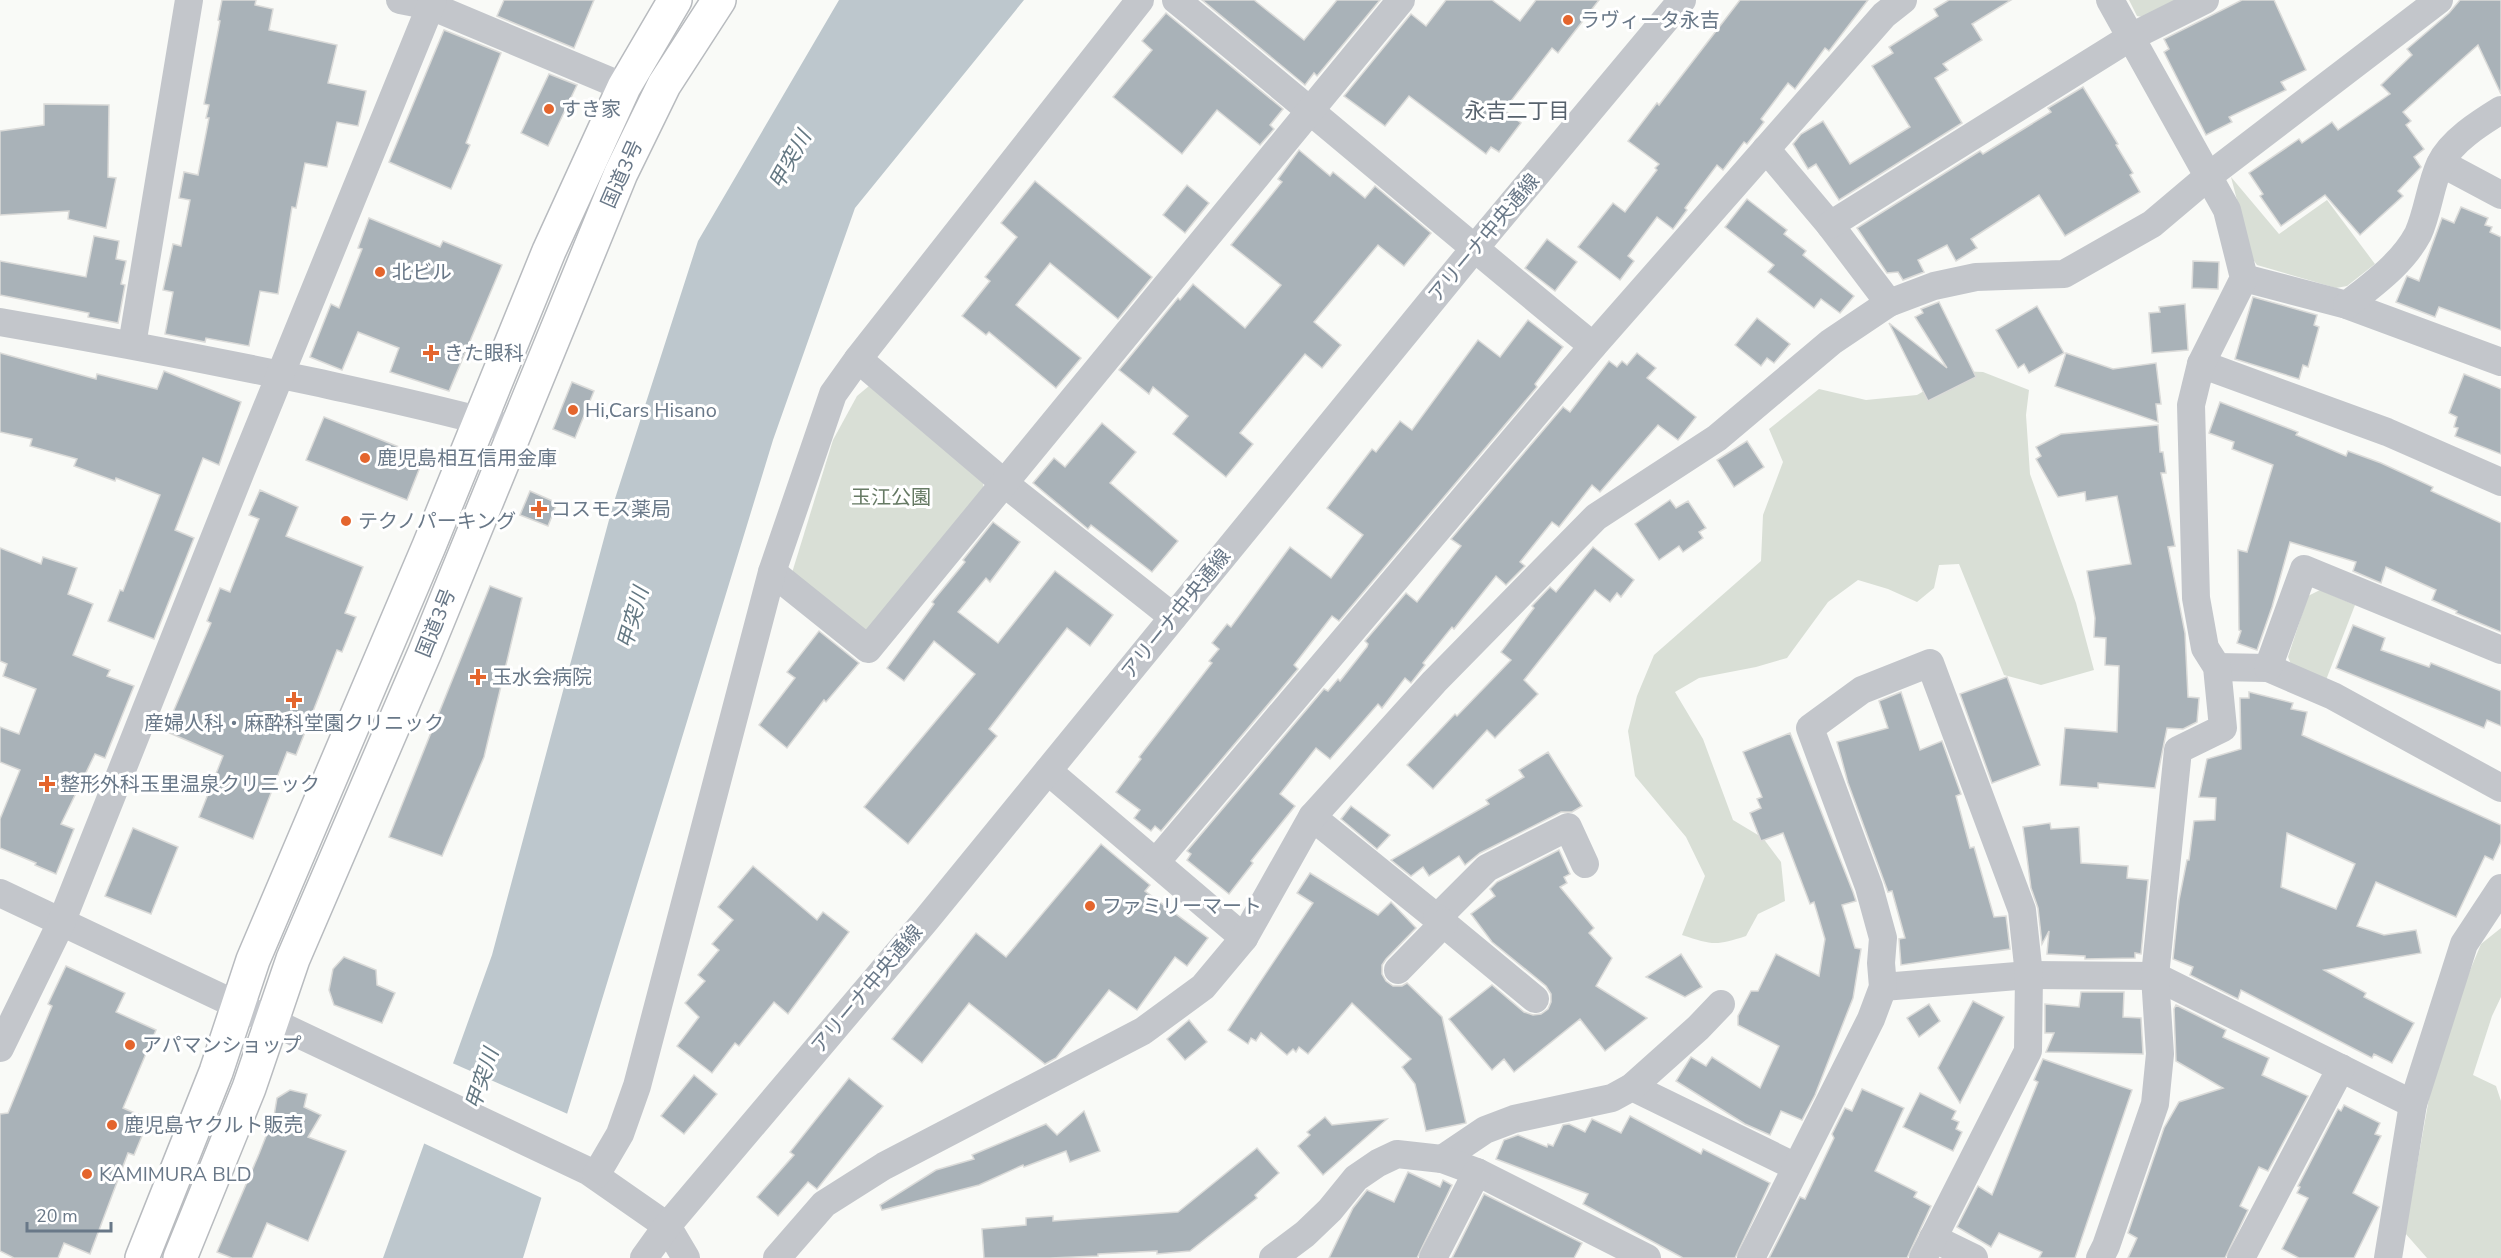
<svg xmlns="http://www.w3.org/2000/svg" width="2501" height="1258" font-family="'Nunito Sans','Noto Sans JP',sans-serif">
  <style>
    .green { fill: #d9dfd6 }
    .water { fill: #bdc7cd }
    .pier { fill: #f9faf7 }
    .building { fill: #a9b2b8; stroke: #dbdbd9; stroke-width: 1.5; fill-rule: evenodd }
    .lines { fill: none; stroke-linecap: round; stroke-linejoin: round }
    .highway-casing { stroke: #b8bbbf; stroke-width: 36 }
    .minor { stroke: #c3c6cb; stroke-width: 28 }
    .highway { stroke: #fff; stroke-width: 33 }
    .poi-dot { fill: #e4652d; stroke: #fff; stroke-width: 2 }
    .labels { text-anchor: middle; dominant-baseline: central; stroke-width: 6; stroke-linejoin: round; paint-order: stroke }
    .poi-label { font-size: 20px; fill: #697888; stroke: #fff; text-anchor: start }
    .street-label { font-size: 20px; fill: #697888; stroke: #fff }
    .park-label { font-size: 20px; fill: #667a64; stroke: #fff }
    .neighbourhood-label { font-size: 21px; fill: #57626d; stroke: #fff }
    .water-label { font-size: 21px; font-style: italic; fill: #647883; stroke: #fff }
  </style>
  <rect width="100%" height="100%" fill="#f9faf7"/>
  <g class="green">
    <path d="M2129 0H2185L2147 18 2137 16Z"/>
    <path d="M2231 177 2279 234 2327 200 2375 264 2347 286 2336 288 2257 265 2252 258Z"/>
    <path d="M1959 371 1983 372 2029 390 2026 415 2030 474 2076 603 2094 670 2041 685 2004 675 1959 564 1939 565 1934 588 1917 602 1888 589 1858 580 1828 602 1787 658 1756 667 1699 678 1675 692 1703 739 1733 820 1763 838 1781 862 1785 901 1758 914 1746 936C1716 946 1712 945 1682 935L1705 876 1686 837 1635 776 1628 731 1637 696 1654 655 1761 561 1763 515 1783 462 1769 429 1819 389 1866 400 1917 395Z"/>
    <path d="M869 386 983 481 984 495 874 631 858 633 791 576 833 440 857 396Z"/>
    <path d="M2320 590 2355 605 2326 680 2293 669 2288 657 2308 596Z"/>
    <path d="M2501 928V997L2492 1016 2473 1075 2496 1086 2501 1101V1258H2427L2405 1233 2431 1087 2459 997 2481 944Z"/>
  </g>
  <path class="water" d="M839 0H1024L855 208 773 440 523 1258H383L492 955 613 505 698 241Z"/>
  <path class="pier" d="M450 1062 570 1115 544 1199 421 1142Z"/>
  <g class="building">
    <path d="M222 0H256L255 5 273 9 269 30 337 45 328 83 366 91 358 126 337 122 327 167 305 163 296 208 292 207 278 294 260 291 249 346 206 338 205 342 165 334 173 292 163 290 173 244 181 246 190 200 179 198 184 172 198 175 209 118H206L209 105 204 104 220 21 218 20Z"/>
    <path d="M504 0H594L574 48 497 16Z"/>
    <path d="M1202 0H1254L1304 40 1337 0H1380L1317 76 1314 73 1305 85Z"/>
    <path d="M1446 0H1492L1520 21 1536 0H1599L1558 53 1552 48 1504 110 1521 123 1499 152 1491 147 1486 154 1409 96 1385 126 1344 96 1411 14 1426 26Z"/>
    <path d="M1740 0H1868L1829 51 1825 48 1795 89 1788 83 1761 119 1764 122 1747 144 1744 142 1723 170 1717 165 1685 208 1687 210 1673 229 1657 217 1628 256 1634 261 1620 280 1578 247 1613 203 1625 212 1657 170 1655 168 1659 164 1628 141 1657 103 1659 105Z"/>
    <path d="M1949 0H2011L1972 24 1982 40 1943 64 1948 70 1935 78 1962 123 1839 200 1816 164 1808 169 1793 144 1801 134 1823 121 1850 164 1910 127 1872 66 1893 53 1889 47 1938 16 1934 9Z"/>
    <path d="M2242 0H2274L2306 70 2281 82 2286 90 2229 117 2232 122 2206 135 2164 52 2169 49 2164 39Z"/>
    <path d="M2460 0H2501V94L2478 45 2403 112 2411 121 2406 125 2424 149 2414 157 2421 167 2398 191 2403 196 2360 235 2325 195 2281 226 2260 196 2263 194 2249 173 2299 139 2302 143 2332 122 2338 130 2390 94 2381 85 2412 55 2407 49 2449 13Z"/>
    <path d="M1166 13 1283 109 1270 125 1274 129 1260 145 1217 110 1182 154 1113 97 1152 50 1142 41Z"/>
    <path d="M444 30 501 53 466 143 470 145 451 189 389 162Z"/>
    <path d="M549 74 577 85 548 146 521 133Z"/>
    <path d="M2083 87 2118 144 2116 145 2133 173 2130 175 2140 192 2065 236 2039 195 1971 239 1977 248 1956 261 1947 245 1918 260 1924 272 1903 280 1898 272 1887 273 1857 228 1980 151 1983 154 2051 112 2048 108Z"/>
    <path d="M44 104 109 105 108 177 116 178 106 228 68 219 69 211 0 215V131L44 125Z"/>
    <path d="M1299 150 1330 176 1333 172 1365 198 1375 186 1431 233 1404 266 1378 245 1314 322 1341 345 1322 368 1305 354 1240 433 1253 444 1226 477 1173 434 1188 416 1153 387 1149 394 1119 370 1178 298 1180 300 1193 284 1245 328 1281 285 1231 245 1282 182 1278 179Z"/>
    <path d="M1035 181 1152 277 1118 319 1050 263 1016 305 1081 358 1056 388 989 332 986 335 962 316 990 281 985 277 1017 237 1001 223Z"/>
    <path d="M1187 185 1209 203 1185 233 1163 215Z"/>
    <path d="M1747 199 1787 230 1784 234 1806 251 1803 255 1854 296 1840 313 1821 299 1814 308 1768 272 1774 265 1725 227Z"/>
    <path d="M2461 207 2488 218 2485 225 2492 227 2490 232 2501 237V330L2439 307 2435 317 2396 302 2407 276 2419 281 2442 218 2454 223Z"/>
    <path d="M369 218 440 247 443 241 502 265 449 391 390 372 399 348 358 332 342 370 310 357 331 304 339 308 362 249 358 248Z"/>
    <path d="M94 236 119 241 116 259 126 261 121 284 125 285 118 323 88 317 89 313 0 295V261L86 277Z"/>
    <path d="M1547 239 1577 262 1555 291 1525 268Z"/>
    <path d="M2193 261 2219 262 2218 289 2192 288Z"/>
    <path d="M2253 297 2317 315 2314 325 2319 327 2308 367 2303 365 2299 379 2235 359Z"/>
    <path d="M1939 302 1976 377 1928 401 1889 323 1947 368 1915 317 1923 313 1921 309Z"/>
    <path d="M2185 304 2188 350 2152 353 2149 313 2160 312 2159 307Z"/>
    <path d="M2037 306 2064 353 2029 373 2024 364 2018 368 1996 330Z"/>
    <path d="M1757 318 1790 344 1774 363 1767 358 1761 366 1735 345Z"/>
    <path d="M1528 320 1563 347 1535 384 1537 387 1339 621 1332 616 1294 665 1298 669 1161 831 1155 826 1151 831 1134 818 1140 810 1116 792 1141 759 1139 757 1212 663 1209 661 1219 649 1212 643 1227 624 1231 627 1290 547 1331 578 1363 535 1327 508 1372 449 1376 452 1400 421 1412 430 1478 340 1500 357Z"/>
    <path d="M0 353 96 379 97 374 157 389 164 371 241 402 219 465 203 458 175 530 194 538 154 639 108 621 120 590 123 591 160 495 116 478 115 481 74 466 77 459 30 446 32 439 0 432Z"/>
    <path d="M1637 353 1656 368 1647 378 1696 417 1678 440 1658 425 1600 492 1592 485 1559 527 1552 522 1520 562 1525 566 1506 585 1496 576 1454 629 1452 627 1423 663 1425 665 1411 683 1405 678 1382 708 1378 704 1330 759 1316 748 1280 794 1295 806 1251 861 1253 863 1229 894 1187 860 1191 854 1187 851 1324 689 1328 691 1338 679 1340 681 1367 647 1368 644 1365 641 1406 593 1417 602 1461 546 1451 539 1563 407 1570 412 1609 361 1617 367 1622 361 1627 365Z"/>
    <path d="M2066 353 2113 369 2156 363 2161 404H2156L2158 422 2055 386Z"/>
    <path d="M2464 374 2501 389V454L2455 436 2458 428 2454 427 2457 417 2449 413Z"/>
    <path d="M572 382 594 391 575 438 553 429Z"/>
    <path d="M2220 402 2298 432 2296 435 2346 456 2348 451 2381 463 2433 487 2431 491 2501 523V632L2456 613 2457 611 2432 600 2436 590 2386 567 2381 583 2353 571 2356 562 2290 542 2272 607 2257 650 2237 643 2241 631 2239 630 2238 550 2247 552 2273 465 2232 449 2234 442 2209 433Z"/>
    <path d="M324 417 424 457 407 500 306 460Z"/>
    <path d="M1102 423 1136 452 1110 483 1178 541 1152 572 1091 525 1088 529 1033 483 1054 458 1065 467Z"/>
    <path d="M2158 425 2160 452H2163L2166 473H2161L2175 546 2168 547 2185 633 2188 697 2199 698 2197 722 2183 729 2167 728 2155 788 2098 783V788L2060 785 2065 728 2117 732 2119 666 2105 665 2106 638 2094 637 2095 618 2087 571 2131 564 2117 496 2086 501 2085 492 2058 497 2036 459 2041 456 2036 447 2061 434Z"/>
    <path d="M1747 441 1764 467 1734 487 1717 460Z"/>
    <path d="M260 490 298 507 286 536 363 567 345 613 356 617 342 652 337 650 296 755 287 752 253 839 199 817 223 756 165 731 211 623 207 621 220 588 230 592 259 519 249 515Z"/>
    <path d="M530 491 557 503 548 526 520 515Z"/>
    <path d="M1670 500 1676 508 1688 501 1706 528 1699 532 1703 538 1683 552 1679 546 1659 560 1635 524Z"/>
    <path d="M993 522 1020 542 990 582 986 578 958 612 998 643 1055 571 1113 615 1090 646 1067 628 989 729 997 736 908 844 864 807 975 674 934 641 904 681 887 668 934 604 932 602 965 562 963 560Z"/>
    <path d="M1593 547 1634 580 1621 597 1617 593 1610 602 1595 590 1524 680 1538 694 1495 738 1487 730 1433 789 1407 765 1455 714 1457 716 1511 660 1501 652 1534 608 1532 606 1550 587 1556 592Z"/>
    <path d="M0 548 41 564 43 557 77 568 68 594 93 604 73 655 110 670 107 676 134 686 105 758 95 754 61 824 74 829 56 874 35 865 36 863 0 848V819L20 770 0 762V727L19 734 36 689 3 676 7 664 0 661Z"/>
    <path d="M490 586 522 598 484 757 442 856 389 837Z"/>
    <path d="M2353 625 2385 638 2381 650 2429 667 2431 663 2501 691V726L2487 720 2484 728 2336 668Z"/>
    <path d="M819 631 859 663 826 702 824 700 787 748 759 725 795 678 787 672Z"/>
    <path d="M2007 677 2040 765 1992 783 1960 694Z"/>
    <path d="M1901 692 1920 750 1942 741 1961 794 1956 796 1970 848 1974 847 1994 917 2006 916 2010 949 1901 965 1899 939 1905 938 1892 891 1888 892 1848 783 1837 742 1888 728 1879 701Z"/>
    <path d="M2249 692 2293 703 2291 709 2307 712 2302 735 2501 825V842L2493 860 2485 856 2456 917 2376 882 2357 926 2384 935 2416 930 2421 953 2324 970 2366 993 2364 997 2414 1023 2392 1063 2374 1054 2372 1058 2241 990 2238 999 2190 975 2193 967 2173 959 2179 900 2187 860H2189L2194 821 2215 820 2216 798 2199 797 2207 759 2241 749 2240 698H2249ZM2287 833 2355 864 2336 909 2281 887Z"/>
    <path d="M1790 733 1853 892 1856 901 1842 905 1855 948 1861 949 1853 998 1815 1095 1802 1120 1781 1111 1770 1135 1745 1124 1676 1081 1691 1057 1706 1066 1712 1057 1760 1088 1779 1046 1738 1025V1016L1751 991H1758L1776 954 1819 976 1825 939 1814 902 1810 904 1783 833 1761 841 1750 813 1761 808 1757 799 1762 797 1743 752Z"/>
    <path d="M1548 752 1582 806 1572 812H1561L1480 853 1465 865 1459 856 1429 876 1423 867 1411 876 1391 860 1489 804 1486 800 1524 777 1519 770Z"/>
    <path d="M1351 806 1390 835 1377 849 1341 819Z"/>
    <path d="M2050 823 2051 829 2079 827 2081 863 2128 866 2127 878 2148 880 2141 954 2135 953V958L2085 959V956L2047 954 2049 931 2042 944 2038 908 2031 888 2023 827Z"/>
    <path d="M133 828 178 847 151 914 105 896Z"/>
    <path d="M1101 844 1150 885 1145 891 1208 938 1187 966 1175 957 1137 1010 1109 990 1056 1058 1045 1064 969 1003 922 1063 892 1039 976 933 1006 957Z"/>
    <path d="M1559 850 1570 874 1564 877 1567 883 1560 887 1594 928 1589 933 1612 958 1596 986 1647 1018 1605 1051 1580 1019 1514 1072 1504 1059 1492 1070 1449 1019 1492 985 1524 1012 1533 1015 1541 1014 1548 1009 1551 1002V994L1546 986 1492 942 1471 914 1495 896 1490 889 1497 882Z"/>
    <path d="M753 866 817 920 823 912 849 932 788 1014 774 1002 739 1046 735 1043 712 1073 677 1046 699 1017 685 1003 705 981 698 975 719 950 712 944 733 920 718 907Z"/>
    <path d="M1310 873 1378 915 1391 902 1416 928 1386 959 1382 965V974L1386 981 1393 986H1402L1407 983 1442 1017 1466 1123 1426 1131 1415 1084 1402 1067 1411 1059 1352 1003 1308 1054 1299 1047 1296 1052 1293 1049 1287 1055 1261 1033 1256 1041 1251 1038 1248 1044 1228 1030 1313 903 1297 893Z"/>
    <path d="M1681 954 1702 987 1685 997 1646 977Z"/>
    <path d="M344 957 376 970 377 985 395 993 382 1023 334 1005 329 990 333 969Z"/>
    <path d="M66 966 125 993 116 1012 156 1030 123 1108 149 1119 134 1155 128 1153 90 1254 64 1243 58 1258H14L0 1251V1114L8 1113 52 1006 48 1004Z"/>
    <path d="M2081 992H2124L2123 1017 2141 1018 2143 1054 2046 1052 2054 1033H2045V1004L2079 1007Z"/>
    <path d="M1973 1001 2004 1017 1960 1103 1938 1068Z"/>
    <path d="M1929 1004 1940 1021 1919 1037 1907 1018Z"/>
    <path d="M2176 1005 2226 1030 2223 1037 2269 1058 2262 1075 2308 1096 2268 1171 2259 1167 2240 1206 2248 1210 2225 1258H2128L2137 1238 2128 1233 2164 1128 2179 1102 2223 1088 2176 1061 2174 1009Z"/>
    <path d="M1189 1020 1207 1042 1185 1060 1167 1039Z"/>
    <path d="M2043 1059 2132 1090 2075 1258H2039L2042 1252 1999 1233 1991 1247 1957 1227 1978 1186 1992 1195 2038 1082 2034 1080Z"/>
    <path d="M694 1075 717 1094 684 1134 661 1116Z"/>
    <path d="M849 1078 883 1106 817 1189 808 1182 778 1216 757 1197 794 1155 790 1152Z"/>
    <path d="M1862 1089 1904 1108 1875 1171 1917 1192 1914 1197 1931 1206 1907 1258H1769L1800 1197 1805 1199 1834 1138 1832 1134 1845 1108 1852 1111Z"/>
    <path d="M290 1090 307 1094 304 1107 321 1115 308 1137 346 1151 308 1241 267 1223 252 1258H232L217 1252 259 1154 274 1116 277 1098Z"/>
    <path d="M1920 1093 1956 1111 1952 1119 1959 1122 1956 1129 1962 1132 1953 1151 1903 1127Z"/>
    <path d="M2344 1105 2380 1123 2375 1134 2381 1136 2353 1193 2379 1207 2354 1258H2299L2282 1249 2308 1198 2297 1193 2300 1187 2298 1186 2338 1109 2341 1111Z"/>
    <path d="M1084 1111 1100 1151 1070 1162 1066 1151 1024 1167 1023 1165 979 1185 882 1210 880 1205 936 1170 974 1159 972 1155 1046 1124 1057 1135Z"/>
    <path d="M1630 1116 1701 1154 1703 1149 1770 1183 1735 1258H1683L1583 1204 1588 1194 1496 1159 1504 1140 1518 1135 1547 1147 1548 1144 1553 1146 1563 1125 1569 1124 1585 1132 1592 1119 1621 1133Z"/>
    <path d="M1325 1117 1332 1125 1387 1119 1323 1175 1298 1146 1310 1135 1307 1132Z"/>
    <path d="M1257 1148 1279 1173 1255 1195 1257 1198 1190 1251 1157 1254V1251L1098 1254V1256L1050 1258H984L982 1229 1026 1225V1218L1053 1216V1221L1178 1212Z"/>
    <path d="M1408 1172 1440 1187 1443 1180 1452 1185 1417 1258H1329L1353 1208 1367 1190 1394 1202Z"/>
    <path d="M1484 1194 1582 1243 1574 1258H1452Z"/>
  </g>
  <g class="lines">
    <g class="highway-casing">
      <g id="highway">
        <path d="M142 1258 216 1072 253 960 429 546 549 251 624 87 675 0"/>
        <path d="M180 1258 249 1088 293 959 425 652 621 173 664 85 719 0"/>
      </g>
    </g>
    <g class="minor">
      <path d="M400 0 431 6 624 87"/>
      <path d="M1176 0C1316 114 1453 232 1593 346"/>
      <path d="M1766 149 1830 225 1889 303"/>
      <path d="M2441 163 2501 195"/>
      <path d="M1830 225 2131 37 2205 0"/>
      <path d="M2244 278 2347 305 2501 362"/>
      <path d="M2347 305C2373 284 2402 264 2418 234 2428 212 2430 186 2440 164 2451 141 2480 123 2501 110"/>
      <path d="M0 322C105 340 210 360 315 382 382 397 449 411 515 430"/>
      <path d="M132 345 189 0"/>
      <path d="M858 359 1004 483 1173 617"/>
      <path d="M2201 364 2387 432 2501 482"/>
      <path d="M772 572 868 649 1401 0"/>
      <path d="M2217 667 2268 668 2333 696 2501 788"/>
      <path d="M2268 668 2304 569 2501 650"/>
      <path d="M1048 771 1244 938"/>
      <path d="M1312 817 1437 918 1487 868 1568 827 1585 864"/>
      <path d="M1156 862 1593 346 1884 15 1903 0"/>
      <path d="M0 893 588 1171 667 1226 686 1258"/>
      <path d="M1437 918 1535 999"/>
      <path d="M1398 970 1444 923"/>
      <path d="M1883 987 2029 975 2155 976 2413 1104"/>
      <path d="M0 1048 61 923 241 471 433 0"/>
      <path d="M1632 1087 1796 1167"/>
      <path d="M1442 1159 1485 1130 1514 1119 1612 1098 1632 1087 1698 1028 1721 1004"/>
      <path d="M596 1175 620 1134 637 1086 772 572 833 394 858 359 1140 0"/>
      <path d="M1933 1238 1974 1258"/>
      <path d="M644 1258 667 1226 926 920 1474 249 1682 0"/>
      <path d="M777 1258 824 1204 884 1166 1143 1031 1203 987 1244 938 1312 817 1434 682 1596 517 1717 438 1831 342 1889 303 1934 286 1976 277 2064 274 2152 224 2210 175 2439 0"/>
      <path d="M1273 1258 1305 1234 1330 1210 1356 1178 1378 1163 1397 1154 1442 1159 1477 1172 1647 1258"/>
      <path d="M1433 1258 1477 1172"/>
      <path d="M1751 1258 1871 1019 1883 987 1881 963 1883 938 1869 887 1810 728 1862 690 1930 663 2022 910 2029 975 2028 1051 1923 1258"/>
      <path d="M2100 1258 2106 1246 2155 1104 2160 1054 2155 976 2178 750 2223 728 2217 667 2205 648 2196 598 2191 405 2201 364 2244 278 2227 210 2110 0"/>
      <path d="M2241 1258 2341 1068"/>
      <path d="M2388 1258 2413 1104 2464 944 2501 888"/>
    </g>
    <use href="#highway" class="highway"/>
  </g>
  <g class="poi-dot">
    <circle cx="1568" cy="20" r="6"/>
    <circle cx="549" cy="109" r="6"/>
    <circle cx="380" cy="272" r="6"/>
    <path d="M428 344h6v6h6v6h-6v6h-6v-6h-6v-6h6z"/>
    <circle cx="573" cy="410" r="6"/>
    <circle cx="365" cy="458" r="6"/>
    <path d="M536 500h6v6h6v6h-6v6h-6v-6h-6v-6h6z"/>
    <circle cx="346" cy="521" r="6"/>
    <path d="M475 668h6v6h6v6h-6v6h-6v-6h-6v-6h6z"/>
    <path d="M291 691h6v6h6v6h-6v6h-6v-6h-6v-6h6z"/>
    <path d="M44 775h6v6h6v6h-6v6h-6v-6h-6v-6h6z"/>
    <circle cx="1090" cy="906" r="6"/>
    <circle cx="130" cy="1045" r="6"/>
    <circle cx="112" cy="1125" r="6"/>
    <circle cx="87" cy="1174" r="6"/>
  </g>
  <g class="labels">
    <g class="poi-label">
      <text x="1580" y="20">ラヴィータ永吉</text>
      <text x="561" y="109">すき家</text>
      <text x="392" y="272">北ビル</text>
      <text x="444" y="353">きた眼科</text>
      <text x="585" y="410">Hi,Cars Hisano</text>
      <text x="377" y="458">鹿児島相互信用金庫</text>
      <text x="551" y="509">コスモス薬局</text>
      <text x="358" y="521">テクノパーキング</text>
      <text x="492" y="677">玉水会病院</text>
      <text x="294" y="723" text-anchor="middle">産婦人科・麻酔科堂園クリニック</text>
      <text x="60" y="784">整形外科玉里温泉クリニック</text>
      <text x="1102" y="906">ファミリーマート</text>
      <text x="142" y="1045">アパマンショップ</text>
      <text x="124" y="1125">鹿児島ヤクルト販売</text>
      <text x="99" y="1174">KAMIMURA BLD</text>
    </g>
    <g class="street-label">
      <text transform="translate(622 174) rotate(-66)">国道3号</text>
      <text transform="translate(1484 238) rotate(-50)">アリーナ中央通線</text>
      <text transform="translate(1176 614) rotate(-51)">アリーナ中央通線</text>
      <text transform="translate(436 623) rotate(-68)">国道3号</text>
      <text transform="translate(867 989) rotate(-50)">アリーナ中央通線</text>
    </g>
    <g class="park-label">
      <text x="891" y="497">玉江公園</text>
    </g>
    <g class="neighbourhood-label">
      <text x="1517" y="111">永吉二丁目</text>
    </g>
    <g class="water-label">
      <text transform="translate(790 160) rotate(-61)">甲突川</text>
      <text transform="translate(633 618) rotate(-74)">甲突川</text>
      <text transform="translate(482 1079) rotate(-72)">甲突川</text>
    </g>
  </g>
  <path d="M27 1222v9h84v-9" fill="none" stroke="#697888" stroke-width="3"/>
  <text x="36" y="1222" font-size="18" fill="#697888" stroke="#ffffff" stroke-width="4.5" paint-order="stroke">20 m</text>
</svg>
